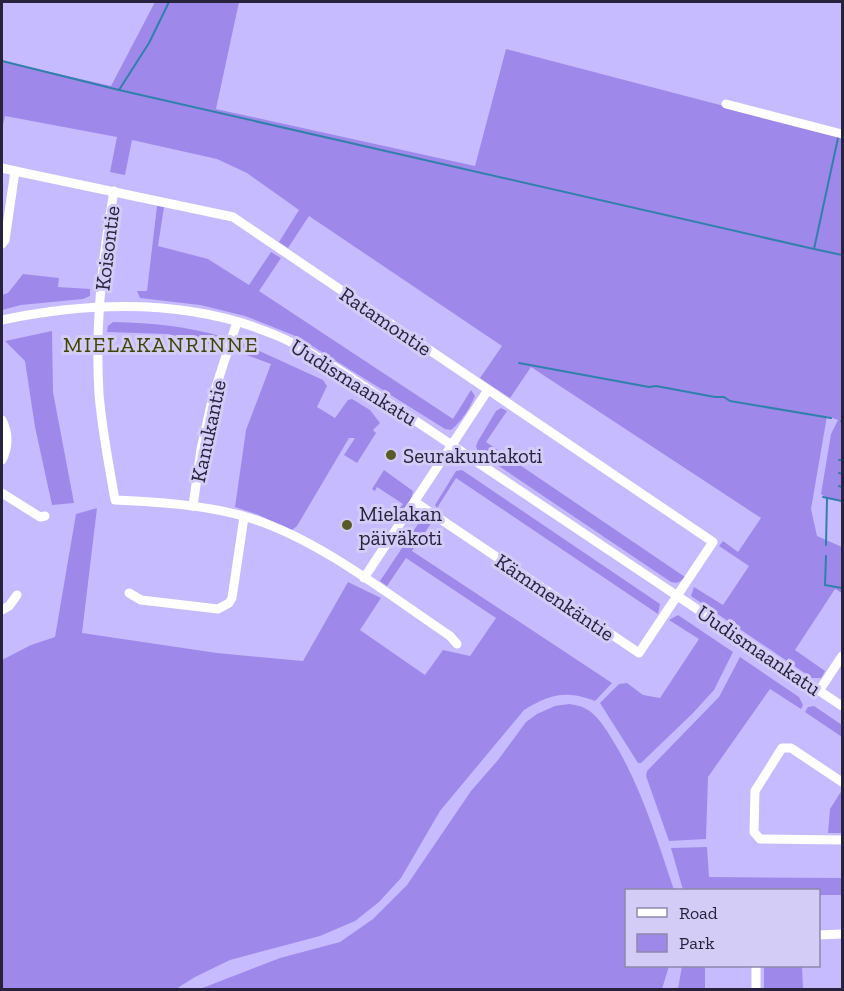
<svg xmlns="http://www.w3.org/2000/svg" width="844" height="991" font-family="'Zilla Slab',serif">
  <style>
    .green { fill: #9e89eb }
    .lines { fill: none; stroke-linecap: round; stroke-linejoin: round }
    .stream { stroke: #337fab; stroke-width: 2 }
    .minor { stroke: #fff; stroke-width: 9 }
    .poi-dot { fill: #585b28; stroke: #d3ccf6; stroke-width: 2 }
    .labels { text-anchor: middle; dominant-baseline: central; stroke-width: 6; stroke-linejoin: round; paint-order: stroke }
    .street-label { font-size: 21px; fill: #28223c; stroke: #d3ccf6 }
    .poi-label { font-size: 21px; fill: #28223c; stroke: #d3ccf6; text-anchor: start }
    .neighbourhood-label { font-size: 22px; letter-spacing: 1.5px; fill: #404303; stroke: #d3ccf6 }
  </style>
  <rect width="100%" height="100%" fill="#c7bbff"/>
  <g class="green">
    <path d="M155 2H239L216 109 475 166 506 49 842 137V502L828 499 821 494 831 434 838 420 827 416 811 509 817 536 842 547V593L835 589 795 650 825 671 821 678H812L691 596 694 587 723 605 749 566 719 546 723 541 738 552 761 518 531 367 510 398 480 378 502 346 309 216 288 248 279 242 299 210 247 173 217 159 132 140 125 175 110 172 117 137 5 116 2 128V61L111 86Z"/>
    <path d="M157 206 164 207 158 246 208 259 249 285 271 252 281 258 259 291 453 419 471 390 475 396C470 408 461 422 451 430L445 429 298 337 245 316 200 305 140 298 137 291H147Z"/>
    <path d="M23 274 59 278 58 287 90 289V296L83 299 21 305 2 310V295L8 293Z"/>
    <path d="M113 322C153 323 186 326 224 337L221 347 168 334 107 332 108 326Z"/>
    <path d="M52 331 53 392 74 503 52 505 35 427 25 361 5 341Z"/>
    <path d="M242 343 323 380 327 386 317 407 335 418 348 400 352 399 370 410 380 423 373 430 376 433 357 463 344 455 355 438H349L297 526 292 530 287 529 259 515 235 507 246 430 271 364 235 351 238 345Z"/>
    <path d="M501 408 507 411 486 442 685 577C680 582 678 584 671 582L478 452 476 446 478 441 496 411Z"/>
    <path d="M384 470 413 491 411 499 405 508H400L403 504 377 487 375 491 372 489Z"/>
    <path d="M462 470 660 604 658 614 456 478 437 508 435 505 456 471Z"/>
    <path d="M97 508 82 633 217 653 303 661 348 582 381 598 360 630 425 675 443 650 470 656 496 618 406 558 387 586 380 581 424 515 432 522 412 551 612 683 595 701C566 690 550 694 524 710L440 811 401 878 379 902 355 921 320 936 230 960 195 977 176 989H2V660L31 645 55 637 76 514Z"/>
    <path d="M678 615 733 652 714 690 692 714 641 763H638L600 703 619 684 627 683 643 695 660 698 699 639 669 620Z"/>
    <path d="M740 657 799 697 803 705 801 709 770 689 708 777 706 839 669 841 646 776 647 771 719 697Z"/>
    <path d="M569 704C578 705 584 707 591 712 603 722 610 736 618 749 643 793 658 842 674 890H626V966H669L662 989H200L280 958 340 942 373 919 407 885 471 791 498 760 526 722 537 714 555 706Z"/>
    <path d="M814 706 842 725V737L805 712 808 707Z"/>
    <path d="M842 790V833H828L830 809Z"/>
    <path d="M707 847 709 877 842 878V895H819L818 890H683L671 848Z"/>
    <path d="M682 966H705V989H678Z"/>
    <path d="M764 966H802L803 989H764Z"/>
  </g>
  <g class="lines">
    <g class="stream">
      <path d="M2 61 119 90 149 43 169 2"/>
      <path d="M119 90 814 249"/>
      <path d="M838 138 814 249 842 255"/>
      <path d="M519 363 649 387 656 386 715 397H724L730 401 831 418"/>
      <path d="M841 421 842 422"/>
      <path d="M839 460H842"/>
      <path d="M839 473 842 474"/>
      <path d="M839 486 842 487"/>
      <path d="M823 497 842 501"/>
      <path d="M826 545 827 499"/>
      <path d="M826 556 825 585 842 588"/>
    </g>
    <g class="minor">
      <path d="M726 104 842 134"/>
      <path d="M2 168 15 171"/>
      <path d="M114 191C102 257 95 328 99 394 102 430 109 465 115 500 160 502 207 505 250 518 320 540 389 595 450 636L457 644"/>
      <path d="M2 244 5 240 15 171 233 217 713 542 639 653 415 502"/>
      <path d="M2 320C94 301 191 298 280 337 303 347 323 360 344 373L842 706"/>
      <path d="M2 420C9 434 9 446 2 460"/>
      <path d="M2 493 40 517 45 516"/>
      <path d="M193 506 201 449 213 396 237 322"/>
      <path d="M364 578 488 390"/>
      <path d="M129 593 141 600 218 609 229 603 232 598 244 517"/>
      <path d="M2 610 9 606 17 595"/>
      <path d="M819 691 842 656"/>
      <path d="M842 782 791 748H782L755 791 754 832 760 839 842 840"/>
      <path d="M818 935 842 934"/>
      <path d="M756 966V990"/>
    </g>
  </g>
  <g class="poi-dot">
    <circle cx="391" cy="455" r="6"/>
    <circle cx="347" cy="525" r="6"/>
  </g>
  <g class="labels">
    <g class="street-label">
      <text transform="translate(107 248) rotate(-83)">Koisontie</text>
      <text transform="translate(386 321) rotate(34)">Ratamontie</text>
      <text transform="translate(354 382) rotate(32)">Uudismaankatu</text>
      <text transform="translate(208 431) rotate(-78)">Kanukantie</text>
      <text transform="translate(555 597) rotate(34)">Kämmenkäntie</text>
      <text transform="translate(759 650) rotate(34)">Uudismaankatu</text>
    </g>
    <g class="poi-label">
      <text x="403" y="455">Seurakuntakoti</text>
      <text x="359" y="513">Mielakan<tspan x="359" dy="24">päiväkoti</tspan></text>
    </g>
    <g class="neighbourhood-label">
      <text x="161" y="344">MIELAKANRINNE</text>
    </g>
  </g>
  <rect width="844" height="991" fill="none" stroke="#28223c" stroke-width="6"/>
  <rect x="625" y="889" width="195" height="78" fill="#d3ccf6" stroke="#8f88ac" stroke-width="1.5"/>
  <rect x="637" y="908" width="30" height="9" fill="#ffffff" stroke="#8f88ac" stroke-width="1.5"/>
  <text x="679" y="919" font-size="18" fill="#28223c">Road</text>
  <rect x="637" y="934" width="30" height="18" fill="#9e89eb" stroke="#8f88ac" stroke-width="1.5"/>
  <text x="679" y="949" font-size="18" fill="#28223c">Park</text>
</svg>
